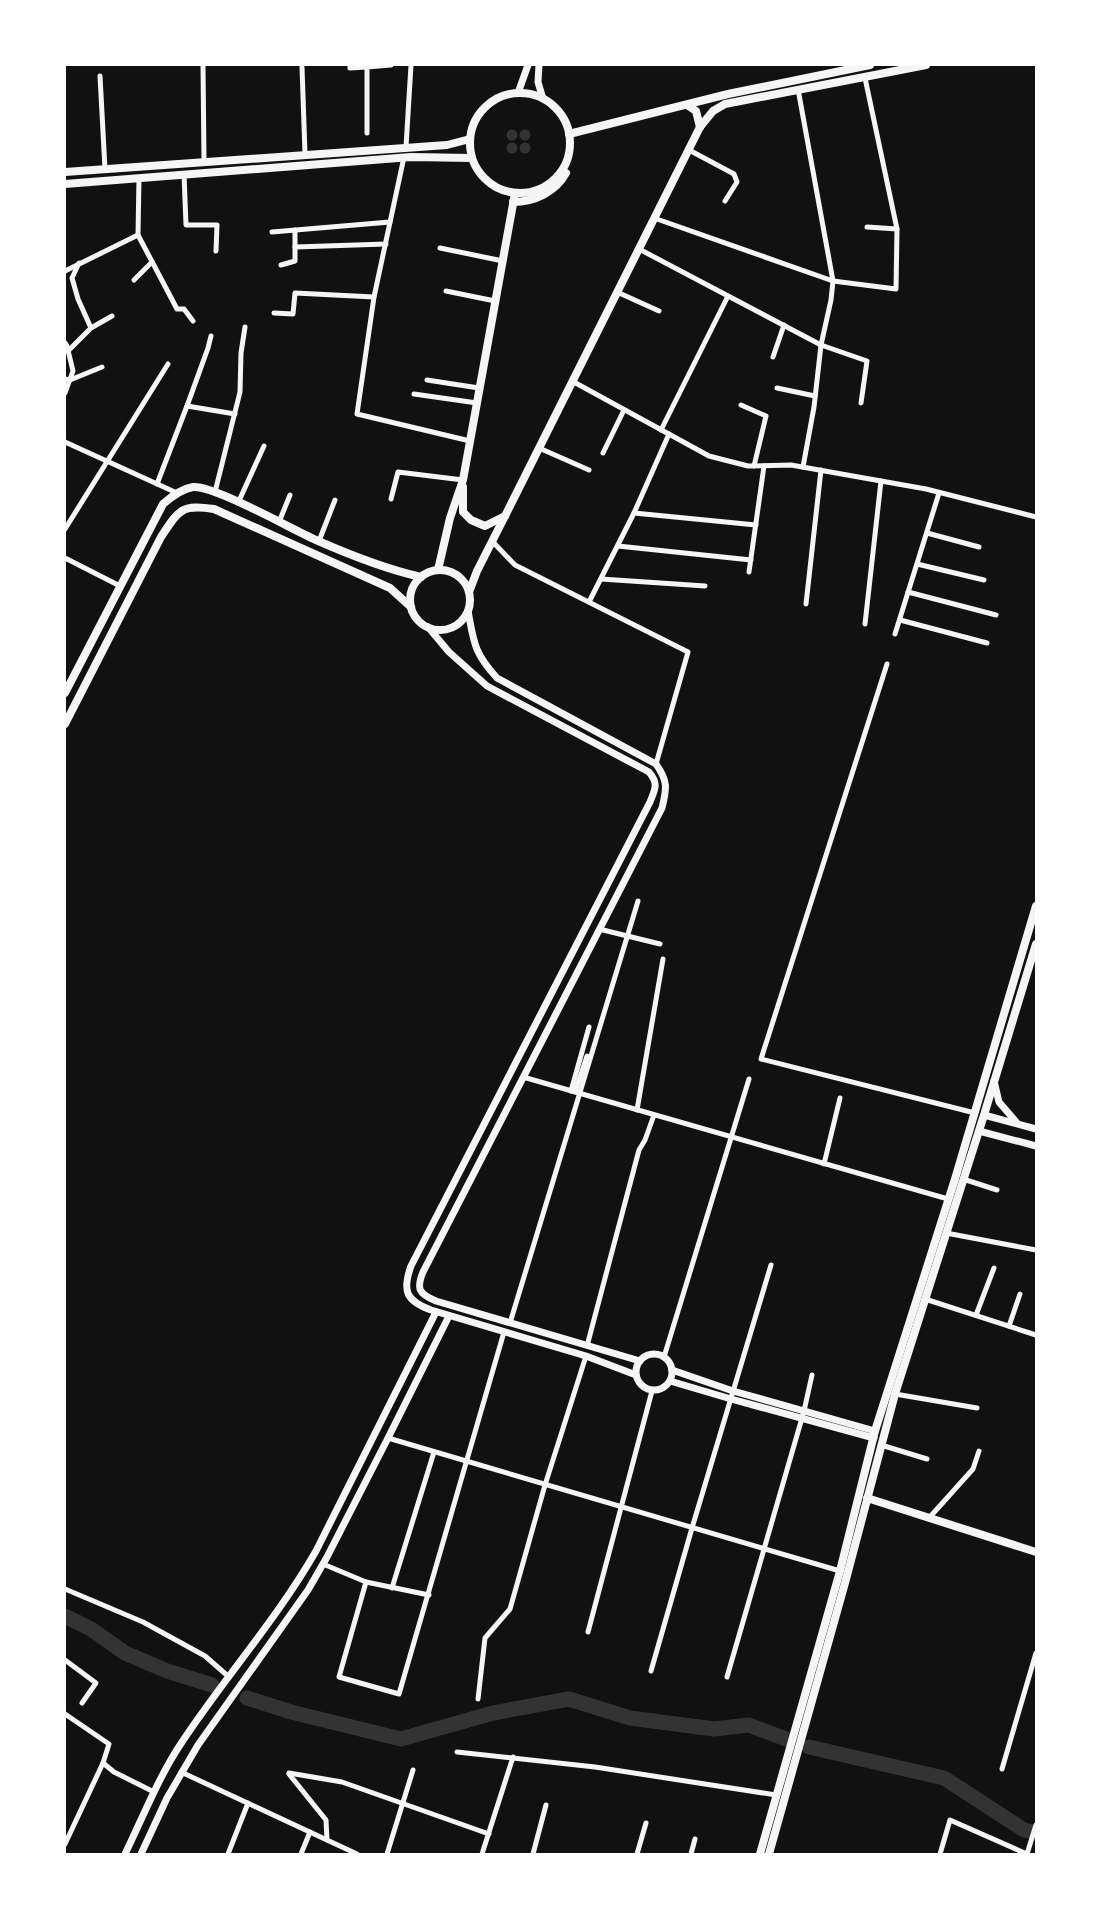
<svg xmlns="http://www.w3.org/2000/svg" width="1101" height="1919" font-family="'Fira Sans',sans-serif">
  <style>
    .water { fill: #333 }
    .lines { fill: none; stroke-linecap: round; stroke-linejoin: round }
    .river { stroke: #333; stroke-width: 15 }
    .minor { stroke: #f5f5f5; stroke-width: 5 }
    .secondary { stroke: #f5f5f5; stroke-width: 7 }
    .primary { stroke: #f5f5f5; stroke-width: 8 }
  </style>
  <rect width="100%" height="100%" fill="#111"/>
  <g class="water">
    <circle cx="525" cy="135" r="5.5"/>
    <circle cx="512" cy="135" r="5.5"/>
    <circle cx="512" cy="148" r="5.5"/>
    <circle cx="525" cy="148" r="5.5"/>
  </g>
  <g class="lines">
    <g class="river">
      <path d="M65 1616 91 1629 125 1653 167 1671 212 1685"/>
      <path d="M247 1698 291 1712 401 1739 493 1713 569 1699 630 1718 714 1729 749 1725 786 1739"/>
      <path d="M809 1747 944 1778 1024 1830 1036 1833"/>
    </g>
    <g class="minor">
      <path d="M203 65 204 161"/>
      <path d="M350 65V68L367 67"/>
      <path d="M302 67 305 154"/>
      <path d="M100 76 105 169"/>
      <path d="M798 89 833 281 831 300 821 345 814 407 803 467"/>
      <path d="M367 133V67L391 65"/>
      <path d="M406 147 411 65"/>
      <path d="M689 150 734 174 737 182 725 201"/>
      <path d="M404 157 374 297 357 414 470 441"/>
      <path d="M184 174 186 225H217L216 251"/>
      <path d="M139 178 138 235 177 309H184L193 321"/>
      <path d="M654 218 833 281 896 289 897 229 865 78"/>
      <path d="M867 227 897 229"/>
      <path d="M272 232 390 222"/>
      <path d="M295 247 386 244"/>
      <path d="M440 248 503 261"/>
      <path d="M639 249 821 345 867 361 861 403"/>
      <path d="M79 263 72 278 78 299 91 328"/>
      <path d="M281 265 295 261V230"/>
      <path d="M65 271 138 235"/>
      <path d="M134 280 152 262"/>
      <path d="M446 291 495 301"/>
      <path d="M617 292 659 311"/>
      <path d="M274 313 293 314 295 293 374 297"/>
      <path d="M65 343 67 346 73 371 65 393"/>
      <path d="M68 351 91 328 112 316"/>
      <path d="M773 357 784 325"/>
      <path d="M65 379 70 380 102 367"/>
      <path d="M427 380 479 388"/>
      <path d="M572 381 709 456 748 466 791 465 926 489 1036 517"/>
      <path d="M777 388 815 396"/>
      <path d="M414 394 477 403"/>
      <path d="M741 405 766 416 754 466"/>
      <path d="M187 406 235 414"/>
      <path d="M661 430 728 296"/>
      <path d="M65 442 177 493"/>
      <path d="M539 448 589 470"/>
      <path d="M603 453 624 410"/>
      <path d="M157 484 187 406 208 348 211 336"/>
      <path d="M215 492 240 392 241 353 245 327"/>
      <path d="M391 499 398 472 463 480"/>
      <path d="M238 503 264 446"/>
      <path d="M634 513 756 525"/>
      <path d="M279 522 290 495"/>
      <path d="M65 529 168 364"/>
      <path d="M927 533 979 547"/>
      <path d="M319 541 335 500"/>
      <path d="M492 541 515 565 688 652 656 764"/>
      <path d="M618 546 751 560"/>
      <path d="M65 558 120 586"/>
      <path d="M917 564 984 580"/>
      <path d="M749 572 764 466"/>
      <path d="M601 579 705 586"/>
      <path d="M908 592 996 615"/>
      <path d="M589 602 634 513 669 434"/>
      <path d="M806 604 821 470"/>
      <path d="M900 620 987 643"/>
      <path d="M865 624 881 481"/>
      <path d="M895 634 939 493"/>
      <path d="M887 664 761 1059 975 1113"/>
      <path d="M599 929 660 944"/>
      <path d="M523 1077 948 1199"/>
      <path d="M571 1091 589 1027"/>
      <path d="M575 1092 587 1056"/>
      <path d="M637 1110 663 959"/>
      <path d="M824 1164 840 1098"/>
      <path d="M963 1179 997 1190"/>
      <path d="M946 1233 1036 1250"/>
      <path d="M925 1299 1036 1335"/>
      <path d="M976 1315 994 1268"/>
      <path d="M510 1323 638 901"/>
      <path d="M1009 1326 1020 1294"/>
      <path d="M587 1346 639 1150 645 1140 654 1115"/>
      <path d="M664 1357 749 1079"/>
      <path d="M895 1394 977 1408"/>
      <path d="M388 1438 840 1571"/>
      <path d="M881 1445 927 1459"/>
      <path d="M929 1518 973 1469 979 1451"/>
      <path d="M323 1564 366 1582 429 1595"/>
      <path d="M366 1582 339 1677 399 1694 504 1332"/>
      <path d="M392 1588 434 1452"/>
      <path d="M65 1589 143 1622 205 1656 229 1677"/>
      <path d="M588 1632 652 1391"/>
      <path d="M65 1660 96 1683 82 1703"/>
      <path d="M651 1671 692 1528 771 1265"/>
      <path d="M727 1677 804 1411 812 1375"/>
      <path d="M478 1699 485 1638 510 1609 545 1485 586 1356"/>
      <path d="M65 1714 109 1744 103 1763 65 1844"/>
      <path d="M457 1752 595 1767 776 1795"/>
      <path d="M103 1763 114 1772 154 1792"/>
      <path d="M1002 1769 1036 1653"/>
      <path d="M181 1772 357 1854"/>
      <path d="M289 1773 342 1782 489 1834"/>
      <path d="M289 1774 326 1820 327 1840"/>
      <path d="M228 1854 248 1803"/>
      <path d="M301 1854 310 1832"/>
      <path d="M387 1854 413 1770"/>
      <path d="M482 1854 513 1757"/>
      <path d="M533 1854 546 1805"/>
      <path d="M637 1854 646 1823"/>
      <path d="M691 1854 695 1839"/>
      <path d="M940 1854 950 1820 1027 1854"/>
      <path d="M1027 1854 1036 1825"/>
    </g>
    <g class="secondary">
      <path d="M539 65 538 82 543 99"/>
      <path d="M518 93 528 65"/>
      <path d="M468 611C474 643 474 653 497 678L656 764C668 781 667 788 662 808L423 1272C416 1289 419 1294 436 1301L640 1361"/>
      <path d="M428 627 449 652 487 686 649 772C659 784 655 789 650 802L411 1266C402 1291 406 1301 431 1310L586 1356 636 1375"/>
      <path d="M994 1081 999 1102 1017 1123"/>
      <path d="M984 1115 1036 1129"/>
      <path d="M979 1131 1036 1146"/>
      <circle cx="654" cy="1372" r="18"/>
      <path d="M672 1370 733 1391 875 1431"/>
      <path d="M670 1381 731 1399 874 1438"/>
      <path d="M125 1854C143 1817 159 1776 182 1742 225 1677 277 1619 316 1551L436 1312"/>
      <path d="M141 1854 167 1798 198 1745 308 1590 327 1557 388 1438 449 1316"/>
    </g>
    <g class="primary">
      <circle cx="520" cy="143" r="50"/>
      <path d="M687 105 696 111 700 127"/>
      <path d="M569 134 728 94 870 65"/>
      <path d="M65 172 447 145 470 139"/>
      <path d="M65 184 411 157 472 158"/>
      <path d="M513 202C534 202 556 192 566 173"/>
      <path d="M463 487V512L471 520 485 526 505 516"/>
      <path d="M438 570 450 518 463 480 515 193"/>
      <circle cx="440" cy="600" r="30"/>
      <path d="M469 592 477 571 505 516 700 127 713 111 725 104 926 65"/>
      <path d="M65 693 163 504C171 497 181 489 193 487 214 485 291 529 316 540 350 555 385 569 421 577"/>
      <path d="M65 724 161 537C179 510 181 504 214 509L390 588 411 607"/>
      <path d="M867 1498 1036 1552"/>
      <path d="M760 1854 840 1571 875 1431 955 1179 1036 906"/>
      <path d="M769 1854 845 1583 895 1394 984 1115 1036 944"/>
    </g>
  </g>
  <rect width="1101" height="1919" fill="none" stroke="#ffffff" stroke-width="132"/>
</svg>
